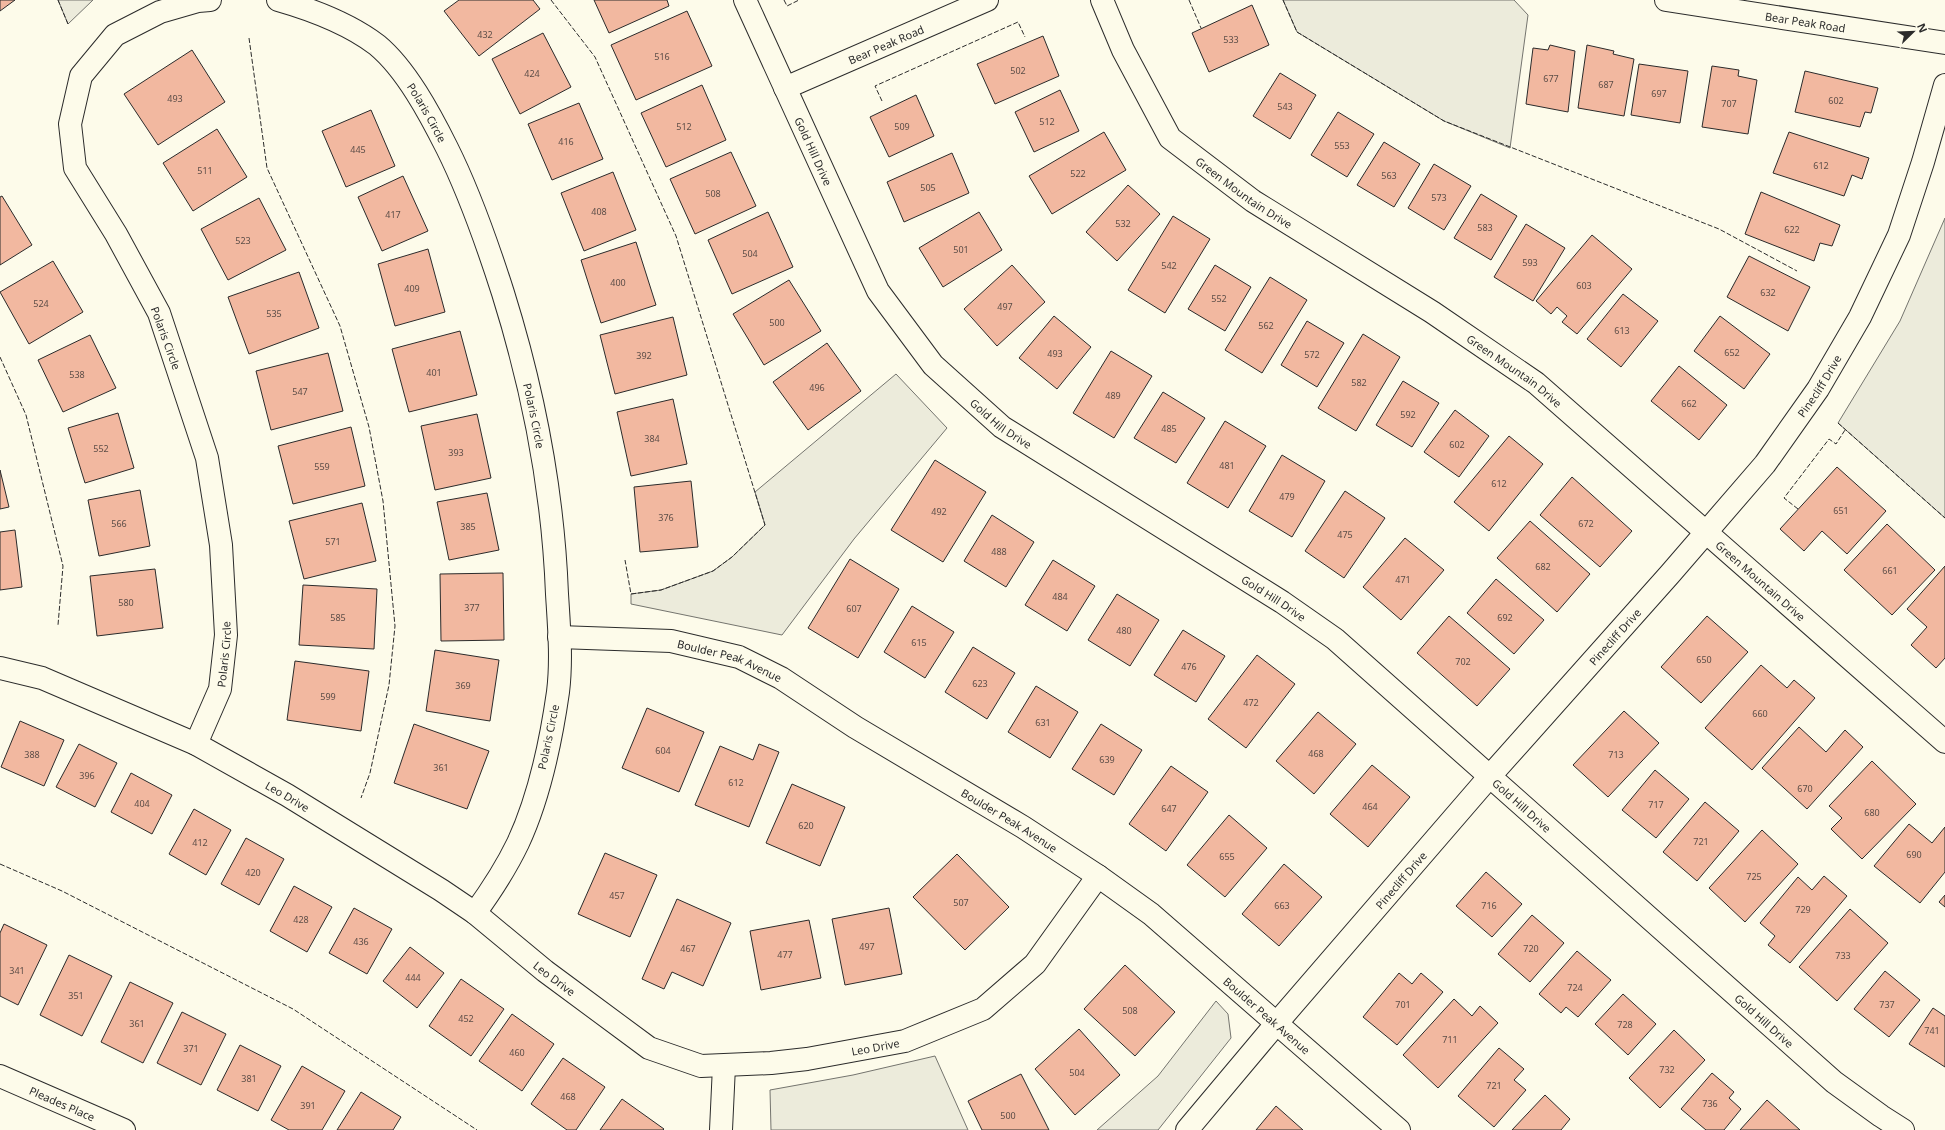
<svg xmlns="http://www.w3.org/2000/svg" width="1945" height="1130" font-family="'Noto Sans',sans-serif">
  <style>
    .green { fill: #ecebdb; stroke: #74746e }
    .building { fill: #f2b8a0; stroke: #2b2b2b }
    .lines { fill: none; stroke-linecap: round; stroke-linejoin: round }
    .minor-casing { stroke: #2b2b2b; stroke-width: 24 }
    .minor { stroke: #fdfbea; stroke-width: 22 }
    .fence { stroke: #2b2b2b; stroke-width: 1; stroke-dasharray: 5 2; stroke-linecap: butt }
    .labels { text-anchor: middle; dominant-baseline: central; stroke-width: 3; stroke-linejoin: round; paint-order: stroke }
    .number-label { font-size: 9px; fill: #5d4e48 }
    .street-label { font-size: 11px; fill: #2b2b2b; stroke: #fdfbea }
  </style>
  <rect width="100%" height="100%" fill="#fdfbea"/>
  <g class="green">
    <path d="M58 0H93L68 24Z"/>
    <path d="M1283 0H1514L1528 15 1510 148 1444 121 1297 32Z"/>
    <path d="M1945 218V518L1838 423 1900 321Z"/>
    <path d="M896 374 947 428 854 539 782 635 631 604V594L661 590 713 571 732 557 765 525 755 492Z"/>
    <path d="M1216 1001 1228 1014 1231 1038 1158 1130H1097L1158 1076Z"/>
    <path d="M935 1056 968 1130H771L770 1090 853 1075Z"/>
  </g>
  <g class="building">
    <path d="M0 0H15L0 11Z"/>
    <path d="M459 0H533L540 9 479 56 444 11Z"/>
    <path d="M594 0H667L669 6 609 33Z"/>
    <path d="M1252 5 1269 45 1209 72 1192 33Z"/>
    <path d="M687 11 712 66 636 100 611 45Z"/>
    <path d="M543 33 571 87 520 114 492 59Z"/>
    <path d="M1043 36 1059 76 995 104 977 64Z"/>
    <path d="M1550 45 1575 51 1568 112 1526 104 1533 48 1548 50Z"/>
    <path d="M1587 45 1614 51 1613 54 1634 59 1624 116 1578 108Z"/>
    <path d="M192 50 225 102 158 145 124 94Z"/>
    <path d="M1639 64 1688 71 1680 123 1631 115Z"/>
    <path d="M1712 66 1739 70 1738 76 1757 80 1748 134 1702 127Z"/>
    <path d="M1805 71 1878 88 1871 113 1865 112 1860 127 1795 112Z"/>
    <path d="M1280 73 1316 95 1290 139 1253 116Z"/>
    <path d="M702 85 726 140 666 167 641 113Z"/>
    <path d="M1060 90 1079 131 1034 152 1015 112Z"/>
    <path d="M916 95 934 136 889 157 870 117Z"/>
    <path d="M579 103 603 159 552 180 528 124Z"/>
    <path d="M371 110 395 166 346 187 322 131Z"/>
    <path d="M1338 112 1374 134 1347 177 1311 155Z"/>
    <path d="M217 129 247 177 193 211 163 163Z"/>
    <path d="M1104 132 1126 170 1052 214 1029 176Z"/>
    <path d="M1789 132 1869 158 1862 179 1852 175 1844 196 1773 173Z"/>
    <path d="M1384 142 1420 164 1394 207 1357 185Z"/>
    <path d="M731 152 756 206 695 234 670 179Z"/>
    <path d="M952 153 969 193 904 222 887 182Z"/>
    <path d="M1434 164 1471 186 1444 230 1408 208Z"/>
    <path d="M613 172 636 230 584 251 561 193Z"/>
    <path d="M403 176 428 231 382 251 358 197Z"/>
    <path d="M1128 185 1160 214 1117 261 1086 232Z"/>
    <path d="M1761 192 1840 225 1832 246 1820 243 1814 261 1745 234Z"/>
    <path d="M1481 194 1517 216 1491 260 1454 238Z"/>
    <path d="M2 196 32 245 0 265V197Z"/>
    <path d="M259 198 286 250 228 280 201 229Z"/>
    <path d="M768 212 793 267 732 294 708 240Z"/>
    <path d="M979 212 1002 250 943 287 919 248Z"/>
    <path d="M1173 216 1210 239 1165 313 1128 290Z"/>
    <path d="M1526 224 1565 248 1533 301 1494 277Z"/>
    <path d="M1592 235 1632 269 1577 334 1562 322 1567 316 1557 307 1551 314 1536 301Z"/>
    <path d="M636 242 656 305 601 323 581 260Z"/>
    <path d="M428 249 445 312 395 326 378 264Z"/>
    <path d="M1749 256 1810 287 1788 331 1727 297Z"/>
    <path d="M53 261 83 312 29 344 0 292Z"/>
    <path d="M1012 265 1045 302 997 346 964 309Z"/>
    <path d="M1215 265 1251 287 1225 331 1188 309Z"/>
    <path d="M299 272 319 328 249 354 228 297Z"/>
    <path d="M1270 277 1307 300 1262 373 1225 350Z"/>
    <path d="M789 280 821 331 764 365 733 314Z"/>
    <path d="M1623 294 1658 321 1621 367 1587 339Z"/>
    <path d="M1054 316 1091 347 1057 389 1019 358Z"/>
    <path d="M1720 316 1770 354 1744 389 1694 351Z"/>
    <path d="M673 317 687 375 615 394 600 335Z"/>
    <path d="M1307 321 1344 343 1317 387 1281 365Z"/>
    <path d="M460 331 477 395 409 412 392 349Z"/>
    <path d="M1363 334 1400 357 1356 431 1318 408Z"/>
    <path d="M90 335 116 388 63 412 38 360Z"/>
    <path d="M827 343 861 391 808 430 773 382Z"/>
    <path d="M1111 351 1152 376 1114 438 1073 413Z"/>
    <path d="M328 353 343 411 271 430 256 371Z"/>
    <path d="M1679 366 1727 405 1699 440 1651 401Z"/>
    <path d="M1403 381 1439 403 1412 447 1376 425Z"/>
    <path d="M1163 392 1205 418 1176 463 1134 438Z"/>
    <path d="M673 399 687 464 631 476 617 412Z"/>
    <path d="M1455 410 1489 436 1459 477 1424 452Z"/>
    <path d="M118 413 134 468 85 483 68 428Z"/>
    <path d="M477 414 491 478 435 490 421 426Z"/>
    <path d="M1225 421 1266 446 1228 508 1187 483Z"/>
    <path d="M351 427 365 486 293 504 278 446Z"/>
    <path d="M1509 436 1543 464 1489 531 1454 502Z"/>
    <path d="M1282 455 1325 481 1292 537 1249 511Z"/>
    <path d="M935 460 986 492 943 562 891 530Z"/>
    <path d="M1837 467 1886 511 1847 554 1822 531 1804 551 1780 529Z"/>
    <path d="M0 470 9 507 0 509Z"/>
    <path d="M1572 477 1632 531 1600 567 1540 515Z"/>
    <path d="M691 481 698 547 640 552 634 487Z"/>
    <path d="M140 490 150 546 99 556 88 500Z"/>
    <path d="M1345 491 1385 518 1344 578 1305 551Z"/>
    <path d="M487 493 499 550 449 560 437 502Z"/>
    <path d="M362 503 376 561 304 579 289 521Z"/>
    <path d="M992 515 1034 542 1006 587 964 561Z"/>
    <path d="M1530 521 1590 574 1557 612 1497 558Z"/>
    <path d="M1887 524 1935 570 1892 615 1844 570Z"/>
    <path d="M15 530 22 587 0 590V532Z"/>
    <path d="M1405 538 1444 570 1401 620 1363 587Z"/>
    <path d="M850 559 899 589 858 658 808 628Z"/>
    <path d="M1053 560 1095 586 1067 631 1025 605Z"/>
    <path d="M1945 566V658L1936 668 1911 645 1927 627 1907 609Z"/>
    <path d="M155 569 163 628 97 636 90 576Z"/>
    <path d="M503 573 504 640 441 641 440 574Z"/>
    <path d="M1496 579 1544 620 1514 654 1467 613Z"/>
    <path d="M303 585 377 589 374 649 299 645Z"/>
    <path d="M1117 594 1159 620 1130 666 1088 640Z"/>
    <path d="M912 606 954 632 925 678 884 652Z"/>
    <path d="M1449 616 1510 669 1477 706 1417 653Z"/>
    <path d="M1707 616 1748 652 1701 703 1661 667Z"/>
    <path d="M1183 630 1225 656 1196 702 1154 675Z"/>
    <path d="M973 647 1015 673 987 719 945 692Z"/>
    <path d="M435 650 499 660 490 721 426 711Z"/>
    <path d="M1257 655 1295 684 1246 748 1208 719Z"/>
    <path d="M295 661 369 671 361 731 287 720Z"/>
    <path d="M1761 665 1787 688 1794 680 1815 698 1752 770 1705 728Z"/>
    <path d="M1036 686 1078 712 1050 758 1008 732Z"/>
    <path d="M647 708 704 732 679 792 622 768Z"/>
    <path d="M1624 711 1659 743 1608 797 1573 765Z"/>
    <path d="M1318 712 1356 744 1314 794 1276 761Z"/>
    <path d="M20 721 64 740 44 786 1 767Z"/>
    <path d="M414 724 489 751 467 809 394 783Z"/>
    <path d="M1101 724 1142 750 1114 795 1072 769Z"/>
    <path d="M1799 727 1826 752 1845 730 1863 747 1807 809 1762 768Z"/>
    <path d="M79 744 117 763 95 807 56 787Z"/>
    <path d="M759 744 779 752 749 827 695 805 720 746 753 760Z"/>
    <path d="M1872 761 1916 804 1862 859 1831 829 1842 818 1829 806Z"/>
    <path d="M1372 765 1410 797 1368 847 1330 814Z"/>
    <path d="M1171 766 1208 792 1166 851 1129 824Z"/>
    <path d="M1655 770 1689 799 1656 838 1622 810Z"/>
    <path d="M131 773 172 795 152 834 111 812Z"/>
    <path d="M792 784 845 807 820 866 766 843Z"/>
    <path d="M1705 802 1739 831 1697 881 1663 852Z"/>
    <path d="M194 809 231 830 206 875 169 854Z"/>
    <path d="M1229 815 1267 848 1225 897 1187 865Z"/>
    <path d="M1909 824 1932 843 1945 827V872L1920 903 1874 866Z"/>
    <path d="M1762 830 1798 864 1745 922 1709 888Z"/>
    <path d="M246 838 284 859 259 905 221 884Z"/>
    <path d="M605 853 657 875 630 937 578 914Z"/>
    <path d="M957 854 1009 907 965 950 913 897Z"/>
    <path d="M1284 864 1322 897 1279 946 1242 914Z"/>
    <path d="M1486 872 1522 904 1492 937 1456 906Z"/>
    <path d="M1824 876 1847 896 1790 963 1768 945 1775 936 1760 923 1798 877 1812 890Z"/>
    <path d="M294 886 332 907 307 952 270 931Z"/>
    <path d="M1945 895V907L1939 902Z"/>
    <path d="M677 899 731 923 703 986 672 972 664 989 642 979Z"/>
    <path d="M354 908 392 929 367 974 329 953Z"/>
    <path d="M889 908 902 974 845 985 832 919Z"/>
    <path d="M1850 909 1888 943 1837 1001 1799 967Z"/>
    <path d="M1532 915 1564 943 1530 982 1498 954Z"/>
    <path d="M809 920 821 978 761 990 750 931Z"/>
    <path d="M4 924 47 945 18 1005 0 996V933Z"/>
    <path d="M410 947 444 973 417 1008 383 981Z"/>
    <path d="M1577 951 1611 980 1578 1017 1566 1007 1561 1013 1539 994Z"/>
    <path d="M69 955 112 976 82 1036 40 1015Z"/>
    <path d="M1125 965 1175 1012 1135 1056 1084 1009Z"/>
    <path d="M1885 971 1920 1000 1889 1037 1854 1009Z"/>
    <path d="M1399 973 1412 984 1421 973 1443 992 1397 1045 1363 1017Z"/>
    <path d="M461 979 504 1009 471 1056 429 1026Z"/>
    <path d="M130 982 173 1003 143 1063 101 1042Z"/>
    <path d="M1623 994 1656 1024 1628 1055 1595 1024Z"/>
    <path d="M1454 999 1472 1016 1480 1006 1498 1023 1438 1088 1403 1055Z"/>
    <path d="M1933 1008 1945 1016V1067L1909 1044Z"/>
    <path d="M182 1012 226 1034 201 1085 157 1063Z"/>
    <path d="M512 1014 554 1044 522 1091 479 1061Z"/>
    <path d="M1079 1029 1120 1075 1075 1115 1035 1069Z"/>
    <path d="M1674 1030 1705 1060 1660 1108 1629 1078Z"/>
    <path d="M240 1045 281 1066 258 1111 217 1090Z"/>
    <path d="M1499 1048 1524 1069 1514 1080 1526 1090 1494 1127 1458 1096Z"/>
    <path d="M563 1058 605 1087 576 1130H567L531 1104Z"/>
    <path d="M302 1066 345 1091 322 1130H289L271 1120Z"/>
    <path d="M1712 1073 1734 1092 1729 1098 1741 1109 1724 1130H1706L1681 1109Z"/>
    <path d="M1021 1074 1049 1130H982L968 1101Z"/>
    <path d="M361 1092 401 1117 393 1130H337Z"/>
    <path d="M1545 1095 1570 1119 1561 1130H1512Z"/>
    <path d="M622 1099 664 1129 663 1130H600Z"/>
    <path d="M1767 1100 1800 1130H1740Z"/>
    <path d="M1276 1106 1303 1130H1256Z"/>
  </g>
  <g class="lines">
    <g class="minor-casing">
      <g id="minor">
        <path id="s1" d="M278 0C313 10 348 23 377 45 406 69 430 114 447 148 470 194 487 243 503 293 534 392 553 490 557 594 559 626 562 660 558 692 551 741 539 798 518 843 506 868 491 891 475 913"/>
        <path id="s2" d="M745 0 878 291 933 365 1002 427 1282 602 1335 639 1834 1082 1881 1116 1903 1130"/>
        <path id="s3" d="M1102 0 1123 50 1170 138 1253 201 1432 312 1536 383 1945 742"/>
        <path id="s4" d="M1666 0 1945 43"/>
        <path id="s5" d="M785 88 987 0"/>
        <path id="s6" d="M559 637 671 641 739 657 781 678 855 727 1023 827 1098 876 1151 914 1399 1130"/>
        <path id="s7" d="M0 668 42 678 196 744 287 795 441 890 475 913 545 971 649 1048 701 1066 771 1063 807 1059 905 1041 983 1009 1035 964 1098 876"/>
        <path id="s8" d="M196 744 220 689 226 635 221 545 207 458 159 313 116 234 75 168 70 124 81 76 115 35 160 12 198 1 210 0"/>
        <path id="s9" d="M0 1076 124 1130"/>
        <path d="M721 1130 724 1066"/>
        <path id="s10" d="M1187 1130 1276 1024 1490 776 1670 574 1765 464 1818 389 1860 317 1899 235 1923 162 1945 85"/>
      </g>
    </g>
    <use href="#minor" class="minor"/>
    <g class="fence">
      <path d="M58 0 68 24"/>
      <path d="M551 0 595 57 676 236 765 525 732 557 713 571 661 590 631 594 625 560"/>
      <path d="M784 0 787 6 799 0"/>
      <path d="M1189 0 1201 28"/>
      <path d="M1283 0 1297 32 1444 121 1719 229 1797 271"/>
      <path d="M249 38 267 168 340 326 369 427 383 501 395 626 389 685 370 773 361 798"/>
      <path d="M882 101 875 86 1018 22 1025 37"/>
      <path d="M0 357 26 415 63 566 58 625"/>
      <path d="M1838 423 1945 518"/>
      <path d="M1798 509 1784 498 1829 439 1836 444 1845 430"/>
      <path d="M0 864 62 891 293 1009 477 1130"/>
    </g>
  </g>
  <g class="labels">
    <g class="number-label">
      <text x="485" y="34">432</text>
      <text x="1231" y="39">533</text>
      <text x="662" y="56">516</text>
      <text x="1018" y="70">502</text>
      <text x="532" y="73">424</text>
      <text x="1551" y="78">677</text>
      <text x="1606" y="84">687</text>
      <text x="1659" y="93">697</text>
      <text x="175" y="98">493</text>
      <text x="1836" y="100">602</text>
      <text x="1729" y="103">707</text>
      <text x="1285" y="106">543</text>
      <text x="1047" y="121">512</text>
      <text x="684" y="126">512</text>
      <text x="902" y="126">509</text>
      <text x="566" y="141">416</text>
      <text x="1342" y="145">553</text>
      <text x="358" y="149">445</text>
      <text x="1821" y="165">612</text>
      <text x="205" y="170">511</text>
      <text x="1078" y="173">522</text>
      <text x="1389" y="175">563</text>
      <text x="928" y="187">505</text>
      <text x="713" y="193">508</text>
      <text x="1439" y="197">573</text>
      <text x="599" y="211">408</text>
      <text x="393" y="214">417</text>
      <text x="1123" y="223">532</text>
      <text x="1485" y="227">583</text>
      <text x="1792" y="229">622</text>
      <text x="243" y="240">523</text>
      <text x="961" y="249">501</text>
      <text x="750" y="253">504</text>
      <text x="1530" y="262">593</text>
      <text x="1169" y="265">542</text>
      <text x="618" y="282">400</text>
      <text x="1584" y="285">603</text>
      <text x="412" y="288">409</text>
      <text x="1768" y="292">632</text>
      <text x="1219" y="298">552</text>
      <text x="41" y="303">524</text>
      <text x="1005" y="306">497</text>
      <text x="274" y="313">535</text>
      <text x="777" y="322">500</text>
      <text x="1266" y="325">562</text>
      <text x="1622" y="330">613</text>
      <text x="1732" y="352">652</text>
      <text x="1055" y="353">493</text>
      <text x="1312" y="354">572</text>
      <text x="644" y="355">392</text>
      <text x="434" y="372">401</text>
      <text x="77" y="374">538</text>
      <text x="1359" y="382">582</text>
      <text x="817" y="387">496</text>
      <text x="300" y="391">547</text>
      <text x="1113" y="395">489</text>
      <text x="1689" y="403">662</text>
      <text x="1408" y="414">592</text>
      <text x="1169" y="428">485</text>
      <text x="652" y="438">384</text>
      <text x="1457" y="444">602</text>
      <text x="101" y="448">552</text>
      <text x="456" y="452">393</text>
      <text x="1227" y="465">481</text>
      <text x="322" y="466">559</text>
      <text x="1499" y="483">612</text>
      <text x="1287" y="496">479</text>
      <text x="1841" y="510">651</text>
      <text x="939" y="511">492</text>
      <text x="666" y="517">376</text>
      <text x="119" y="523">566</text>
      <text x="1586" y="523">672</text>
      <text x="468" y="526">385</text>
      <text x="1345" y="534">475</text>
      <text x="333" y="541">571</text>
      <text x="999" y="551">488</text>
      <text x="1543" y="566">682</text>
      <text x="1890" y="570">661</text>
      <text x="1403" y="579">471</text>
      <text x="1060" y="596">484</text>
      <text x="126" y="602">580</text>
      <text x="472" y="607">377</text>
      <text x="854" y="608">607</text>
      <text x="338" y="617">585</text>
      <text x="1505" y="617">692</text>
      <text x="1124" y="630">480</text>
      <text x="919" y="642">615</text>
      <text x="1704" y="659">650</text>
      <text x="1463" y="661">702</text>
      <text x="1189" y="666">476</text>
      <text x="980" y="683">623</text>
      <text x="463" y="685">369</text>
      <text x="328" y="696">599</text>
      <text x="1251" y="702">472</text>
      <text x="1760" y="713">660</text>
      <text x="1043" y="722">631</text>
      <text x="663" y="750">604</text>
      <text x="1316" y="753">468</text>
      <text x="32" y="754">388</text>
      <text x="1616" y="754">713</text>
      <text x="1107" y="759">639</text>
      <text x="441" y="767">361</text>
      <text x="87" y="775">396</text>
      <text x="736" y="782">612</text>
      <text x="1805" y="788">670</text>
      <text x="142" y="803">404</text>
      <text x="1656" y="804">717</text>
      <text x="1370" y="806">464</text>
      <text x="1169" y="808">647</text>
      <text x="1872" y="812">680</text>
      <text x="806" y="825">620</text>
      <text x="1701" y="841">721</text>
      <text x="200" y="842">412</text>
      <text x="1914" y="854">690</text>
      <text x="1227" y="856">655</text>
      <text x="253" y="872">420</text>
      <text x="1754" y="876">725</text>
      <text x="617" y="895">457</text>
      <text x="961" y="902">507</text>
      <text x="1282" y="905">663</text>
      <text x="1489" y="905">716</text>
      <text x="1803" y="909">729</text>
      <text x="301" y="919">428</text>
      <text x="361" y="941">436</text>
      <text x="867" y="946">497</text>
      <text x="688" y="948">467</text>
      <text x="1531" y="948">720</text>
      <text x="785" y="954">477</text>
      <text x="1843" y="955">733</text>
      <text x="17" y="970">341</text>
      <text x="413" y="977">444</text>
      <text x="1575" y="987">724</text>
      <text x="76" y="995">351</text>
      <text x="1403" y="1004">701</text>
      <text x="1887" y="1004">737</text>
      <text x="1130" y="1010">508</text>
      <text x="466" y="1018">452</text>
      <text x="137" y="1023">361</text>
      <text x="1625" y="1024">728</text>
      <text x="1932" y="1030">741</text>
      <text x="1450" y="1039">711</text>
      <text x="191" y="1048">371</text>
      <text x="517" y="1052">460</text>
      <text x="1667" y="1069">732</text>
      <text x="1077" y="1072">504</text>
      <text x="249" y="1078">381</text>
      <text x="1494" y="1085">721</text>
      <text x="568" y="1096">468</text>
      <text x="1710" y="1103">736</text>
      <text x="308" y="1105">391</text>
      <text x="1008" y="1115">500</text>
    </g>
    <g class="street-label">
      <text stroke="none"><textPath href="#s4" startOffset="141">Bear Peak Road</textPath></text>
      <text stroke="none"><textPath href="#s5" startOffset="110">Bear Peak Road</textPath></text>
      <text stroke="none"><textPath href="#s1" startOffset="194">Polaris Circle</textPath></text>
      <text stroke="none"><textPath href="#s2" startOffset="166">Gold Hill Drive</textPath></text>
      <text stroke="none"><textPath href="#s3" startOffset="246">Green Mountain Drive</textPath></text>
      <text transform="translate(166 338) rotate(70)">Polaris Circle</text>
      <text stroke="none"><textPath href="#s3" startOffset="570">Green Mountain Drive</textPath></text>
      <text stroke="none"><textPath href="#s10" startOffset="977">Pinecliff Drive</textPath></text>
      <text stroke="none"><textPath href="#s1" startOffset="517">Polaris Circle</textPath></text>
      <text stroke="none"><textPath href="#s2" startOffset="502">Gold Hill Drive</textPath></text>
      <text stroke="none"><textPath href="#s3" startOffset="894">Green Mountain Drive</textPath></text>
      <text stroke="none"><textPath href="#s2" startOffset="826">Gold Hill Drive</textPath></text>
      <text stroke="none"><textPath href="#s10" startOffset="653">Pinecliff Drive</textPath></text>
      <text stroke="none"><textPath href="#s8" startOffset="95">Polaris Circle</textPath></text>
      <text stroke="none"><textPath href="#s6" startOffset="174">Boulder Peak Avenue</textPath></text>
      <text transform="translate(548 737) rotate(-78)">Polaris Circle</text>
      <text stroke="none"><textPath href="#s7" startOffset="316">Leo Drive</textPath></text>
      <text stroke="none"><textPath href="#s2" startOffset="1150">Gold Hill Drive</textPath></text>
      <text stroke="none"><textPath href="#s6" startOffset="498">Boulder Peak Avenue</textPath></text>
      <text stroke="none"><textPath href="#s10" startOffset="329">Pinecliff Drive</textPath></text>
      <text stroke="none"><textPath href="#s7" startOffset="640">Leo Drive</textPath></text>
      <text stroke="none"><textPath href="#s6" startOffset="822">Boulder Peak Avenue</textPath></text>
      <text stroke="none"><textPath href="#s2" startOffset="1474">Gold Hill Drive</textPath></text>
      <text stroke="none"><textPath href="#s7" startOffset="988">Leo Drive</textPath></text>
      <text stroke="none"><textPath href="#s9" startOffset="68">Pleades Place</textPath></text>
    </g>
  </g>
  <g transform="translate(1913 32) rotate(67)" stroke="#fdfbea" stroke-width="3" paint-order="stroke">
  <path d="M0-3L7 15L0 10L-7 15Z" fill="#2b2b2b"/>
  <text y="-6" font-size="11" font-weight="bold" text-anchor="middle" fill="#2b2b2b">N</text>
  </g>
</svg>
